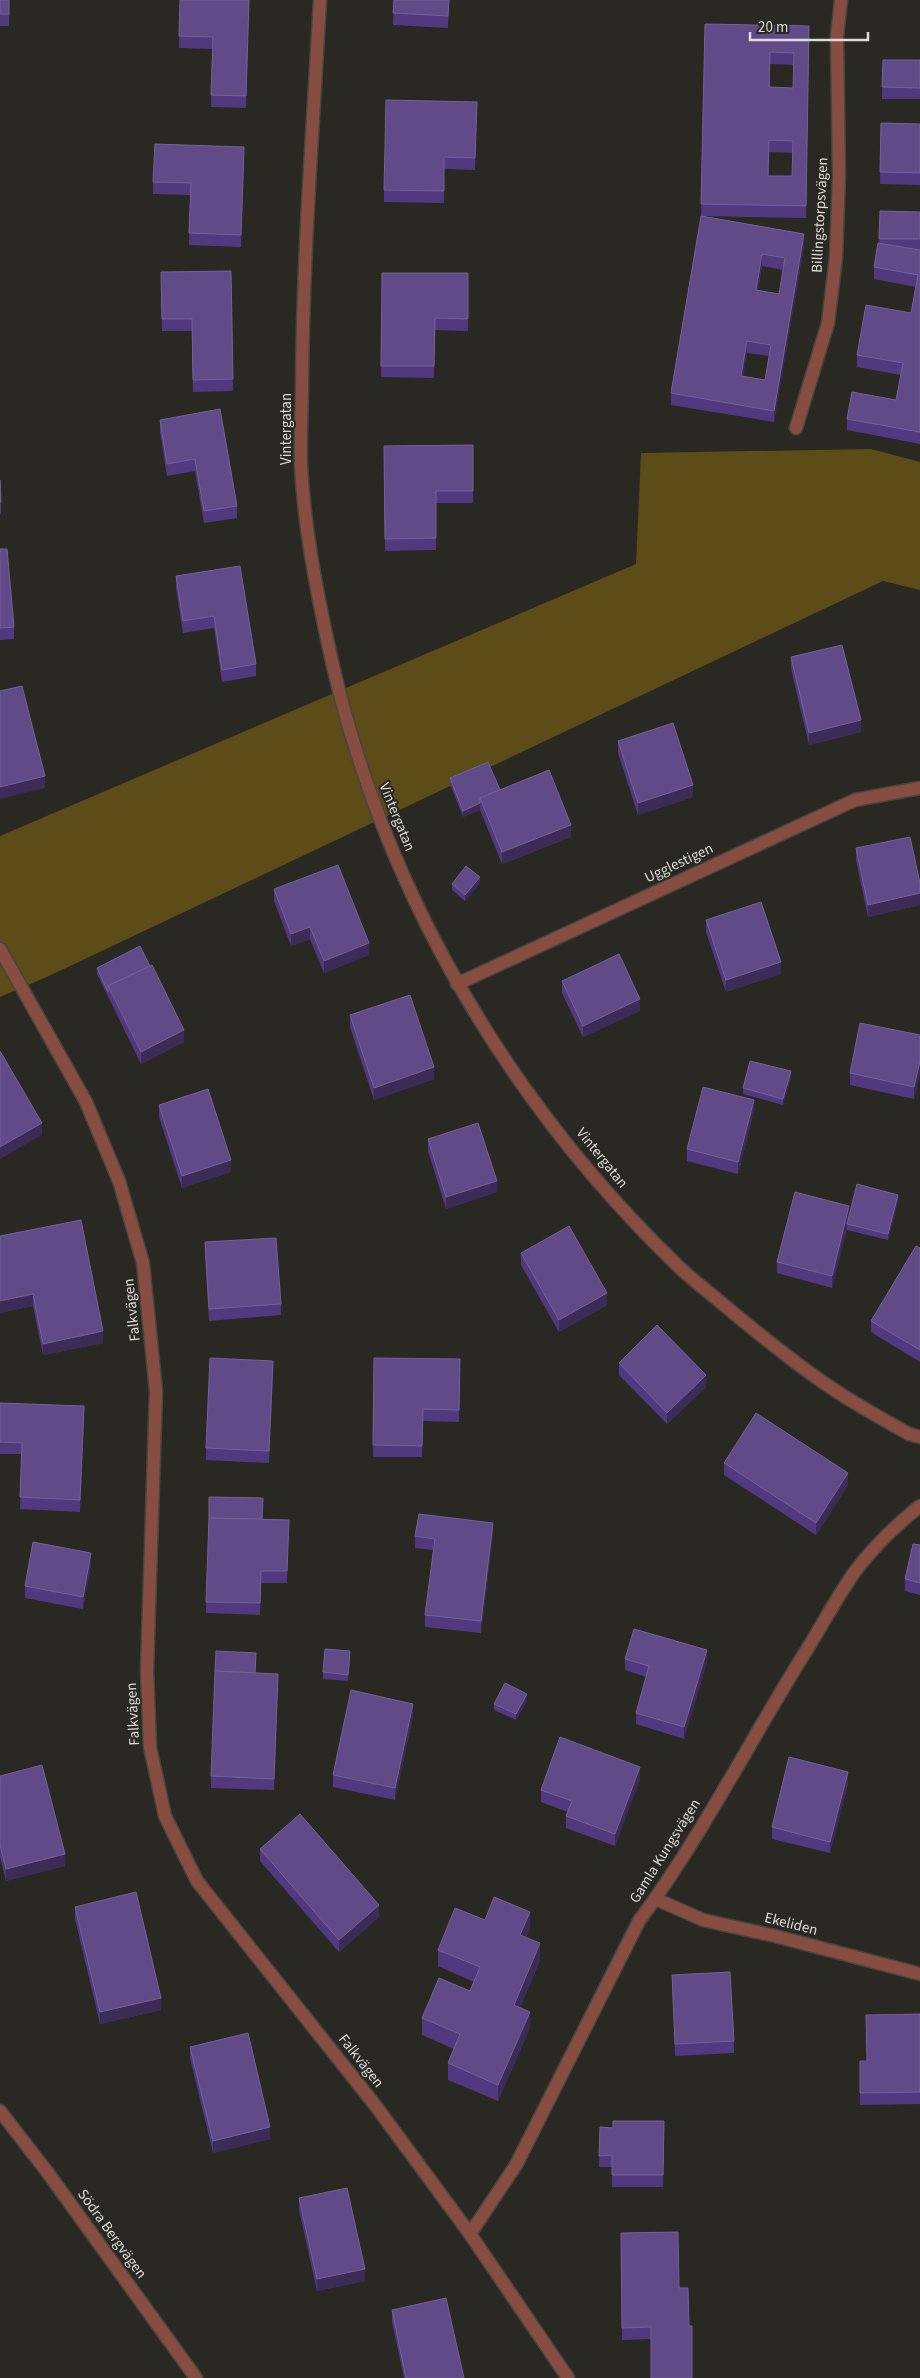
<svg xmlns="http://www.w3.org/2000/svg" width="920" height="2378" font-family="'Source Sans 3',sans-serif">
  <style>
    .green { fill: #5c4c18 }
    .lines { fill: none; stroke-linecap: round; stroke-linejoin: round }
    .minor-casing { stroke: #47453f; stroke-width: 15 }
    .tertiary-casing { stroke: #47453f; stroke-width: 15 }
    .minor { stroke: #884d41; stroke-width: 12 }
    .tertiary { stroke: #884d41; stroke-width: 12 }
    .wall { fill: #51397f; fill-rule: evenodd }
    .shaded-wall { fill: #3b2b56 }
    .building { fill: #604b88; stroke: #736295; fill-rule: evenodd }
    .labels { text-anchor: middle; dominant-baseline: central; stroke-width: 4; stroke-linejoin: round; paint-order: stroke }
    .street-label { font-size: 15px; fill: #dddcd8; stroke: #2a2822 }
  </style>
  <rect width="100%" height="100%" fill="#2a2822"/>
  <path class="green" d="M871 449 920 462V590L883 581 49 976 0 997V836L636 564 641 453Z"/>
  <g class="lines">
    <g class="minor-casing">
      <g id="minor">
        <path d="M320 0C313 127 303 255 302 383 302 410 300 438 301 466 304 524 315 582 327 639 377 879 503 1098 680 1268 696 1283 714 1296 731 1311 763 1337 795 1364 830 1387 855 1404 882 1419 909 1434L920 1437"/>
        <path d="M796 428 828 323 836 257 839 175 837 36 841 0"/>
        <path d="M0 949 86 1102 119 1181 143 1263 156 1391 147 1670 150 1747 165 1816 197 1881 375 2105 470 2234 568 2378"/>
        <path d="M457 984 855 800 920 788"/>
        <path d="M656 1899 703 1920 775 1936 920 1974"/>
        <path d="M470 2234 516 2165 639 1921C702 1836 750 1740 806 1651 823 1624 838 1595 856 1570 874 1547 897 1524 920 1506"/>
      </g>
    </g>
    <g class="tertiary-casing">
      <path id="tertiary" d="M0 2111 48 2173 196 2378"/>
    </g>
    <use href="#minor" class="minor"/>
    <use href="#tertiary" class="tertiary"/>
  </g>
  <g class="wall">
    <rect x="0" y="0" width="9" height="26"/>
    <path d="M180 0H249L246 108 211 107 212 49 179 48Z"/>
    <path d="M394 0H449L448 28 393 25Z"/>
    <path d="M705 24 809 26 806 218 701 216ZM770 64 794 65 793 88 770 87ZM769 152 793 153 792 176H768Z"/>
    <path d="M883 60H920V99H882Z"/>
    <path d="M477 102 475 170 444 169V203L384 202V190Z"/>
    <path d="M881 123 920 124V185L880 184Z"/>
    <path d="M244 159 241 247 189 245 190 195 153 194V182Z"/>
    <path d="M880 211 920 212V444L847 430V419L896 400 901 375 857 367V355L911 313 916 287 874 279V267L879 243Z"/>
    <path d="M701 216 804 246 774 422 671 405V393ZM762 266 783 270 779 294 758 290ZM747 353 769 356 765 380 743 376Z"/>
    <path d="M231 271 233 391 193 392 192 331H162L161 272Z"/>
    <path d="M382 273H468V331L435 330 434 378 381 377Z"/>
    <path d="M160 420 237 506V518L204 523 195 471 167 476 160 432Z"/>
    <path d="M473 445V503H436V550L385 551 384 446Z"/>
    <path d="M0 480 1 502V514H0Z"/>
    <path d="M0 549 14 627V639L0 640Z"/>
    <path d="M240 566 256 664V676L222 682 214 628 183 633 176 588V576Z"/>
    <path d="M791 657 861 732 809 745 791 669Z"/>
    <path d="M618 741 693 797 638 815 618 753Z"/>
    <path d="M450 778 500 790 571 837 502 864 480 810 463 817 450 784Z"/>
    <path d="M856 848 920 883V905L868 917 856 860Z"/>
    <path d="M480 883 465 901 452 890V884Z"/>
    <path d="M274 889 369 955 324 973 310 939 291 946 274 901Z"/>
    <path d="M706 920 781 974 726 992 706 932Z"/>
    <path d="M97 968 184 1042 141 1064 97 974Z"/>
    <path d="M562 981 640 1011 583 1037 562 993Z"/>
    <path d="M350 1015 434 1079 374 1100 350 1027Z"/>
    <path d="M920 1035V1073L914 1099 850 1085V1073Z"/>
    <path d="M791 1077 783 1105 743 1094V1088Z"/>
    <path d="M159 1105 231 1172 182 1188 159 1117Z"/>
    <path d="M754 1111 738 1174 687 1161V1149Z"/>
    <path d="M428 1139 497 1192 446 1209 428 1151Z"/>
    <path d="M898 1201 888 1240 847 1230V1228L832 1288 777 1273V1262L849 1213Z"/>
    <path d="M81 1220 103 1343 43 1355 33 1306 0 1313Z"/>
    <path d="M205 1242 281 1304V1315L209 1321 205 1254Z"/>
    <path d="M920 1248V1362L871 1332V1321Z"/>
    <path d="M521 1253 607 1305 559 1332 521 1265Z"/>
    <path d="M374 1358 460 1359 459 1422 423 1421 422 1457H373Z"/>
    <path d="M619 1363 706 1387 667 1424 619 1375Z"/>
    <path d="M273 1373 269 1463 206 1460V1448Z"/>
    <path d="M0 1403 84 1418 80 1512 20 1509 22 1454H0Z"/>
    <path d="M724 1463 848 1485 816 1535 724 1475Z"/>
    <path d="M262 1519 289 1520 287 1583H261L260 1615 206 1613V1602Z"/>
    <path d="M493 1534 481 1633 425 1627V1615L433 1550 415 1548V1536Z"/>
    <path d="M920 1545V1595L905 1591V1579Z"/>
    <path d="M91 1565 83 1609 25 1598V1586Z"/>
    <path d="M350 1657 348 1681 323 1679V1672Z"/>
    <path d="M625 1659 707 1662 684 1739 636 1724V1713L646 1677 625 1670Z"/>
    <path d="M256 1673 278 1685 274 1790 211 1788V1776Z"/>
    <path d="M527 1700 516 1720 494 1710V1704Z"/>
    <path d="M413 1716 395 1800 333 1787V1775Z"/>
    <path d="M0 1776 65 1866 6 1881 0 1857Z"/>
    <path d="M640 1779 615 1846 566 1828V1816L568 1812 541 1802V1790Z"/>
    <path d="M848 1784 830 1853 772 1839V1827Z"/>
    <path d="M260 1849 379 1917 339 1952 260 1861Z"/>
    <path d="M75 1907 161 2010 100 2024 75 1919Z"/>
    <path d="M485 1920 530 1929 526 1938 540 1960 520 2008 530 2028 498 2101 448 2080V2063L454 2049 422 2035V2018L470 1991 474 1982 438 1966V1950Z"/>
    <path d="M672 1975 734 2041V2053L675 2056Z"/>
    <path d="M920 2014V2104L860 2105V2061H867Z"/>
    <path d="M190 2047 270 2139 213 2153 190 2058Z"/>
    <path d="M664 2121 663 2187H612V2167H599L600 2127 613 2128Z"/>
    <path d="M299 2198 365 2281 317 2291 299 2210Z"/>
    <path d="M678 2232 651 2339 622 2340 621 2233Z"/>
    <path d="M392 2310 464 2378H404L392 2322Z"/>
  </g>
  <g class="shaded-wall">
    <path d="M244 147V159L241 247V235Z"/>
    <path d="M804 234V246L774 422V411Z"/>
    <path d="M762 254V266L756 302V290Z"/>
    <path d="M747 341V353L741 388V376Z"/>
    <path d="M861 720V732L809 745V733Z"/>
    <path d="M45 776V788L0 799V787Z"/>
    <path d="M693 785V797L638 815V803Z"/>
    <path d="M480 803V810L463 817V811Z"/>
    <path d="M571 825V837L502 864V852Z"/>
    <path d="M480 877V883L465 901V895Z"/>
    <path d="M920 893V905L868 917V905Z"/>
    <path d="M310 927V939L291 946V934Z"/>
    <path d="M369 943V955L324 973V961Z"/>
    <path d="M781 962V974L726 992V980Z"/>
    <path d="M640 999V1011L583 1037V1026Z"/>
    <path d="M184 1030V1042L141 1064V1052Z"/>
    <path d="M920 1061V1073L914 1099V1087Z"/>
    <path d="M434 1067V1079L374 1100V1088Z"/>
    <path d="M791 1071V1077L783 1105V1099Z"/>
    <path d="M754 1100V1111L738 1174V1162Z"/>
    <path d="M42 1123V1135L0 1159V1147Z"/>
    <path d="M231 1160V1172L182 1188V1176Z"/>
    <path d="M497 1181V1192L446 1209V1197Z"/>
    <path d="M898 1195V1201L888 1240V1234Z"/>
    <path d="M849 1206V1218L847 1224V1228L832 1288V1276Z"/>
    <path d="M607 1293V1305L559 1332V1320Z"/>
    <path d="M33 1294V1306L0 1313V1301Z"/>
    <path d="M103 1331V1343L43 1355V1344Z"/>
    <path d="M273 1361V1373L269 1463V1451Z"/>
    <path d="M706 1375V1387L667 1424V1413Z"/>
    <path d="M84 1406V1418L80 1512V1500Z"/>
    <path d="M848 1473V1485L816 1535V1523Z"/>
    <path d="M493 1523V1534L481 1633V1621Z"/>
    <path d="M91 1553V1565L83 1609V1597Z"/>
    <path d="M707 1650V1662L684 1739V1727Z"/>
    <path d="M278 1674V1685L274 1790V1779Z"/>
    <path d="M527 1694V1700L516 1720V1714Z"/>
    <path d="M413 1704V1716L395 1800V1788Z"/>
    <path d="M640 1767V1779L615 1846V1834Z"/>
    <path d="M848 1772V1784L830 1853V1842Z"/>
    <path d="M65 1854V1866L6 1881V1869Z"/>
    <path d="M379 1905V1917L339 1952V1940Z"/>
    <path d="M530 1912V1929L520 1952V1935Z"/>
    <path d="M540 1943V1960L514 2022V2005Z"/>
    <path d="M161 1998V2010L100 2024V2012Z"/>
    <path d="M530 2012V2028L498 2101V2085Z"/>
    <path d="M270 2127V2139L213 2153V2141Z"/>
    <path d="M365 2269V2281L317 2291V2279Z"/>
  </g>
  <g class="building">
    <rect x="0" y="0" width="9" height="14"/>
    <path d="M180 0H249L246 96 211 95 213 37 179 36Z"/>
    <path d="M394 0H449L448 16 393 13Z"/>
    <path d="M705 24 809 26 806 206 701 204ZM770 52 794 53 793 88 769 87ZM769 140 793 141 792 176H768Z"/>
    <path d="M883 60H920V88L882 87Z"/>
    <path d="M386 100 477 102 475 158 444 157V191L384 190Z"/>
    <path d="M881 123 920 124V173L880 172Z"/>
    <path d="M155 144 244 147 241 235 189 233 191 183 153 182Z"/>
    <path d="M880 211 920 212V239H879Z"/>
    <path d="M701 216 804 234 774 411 671 393ZM762 254 785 258 779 294 756 290ZM747 341 771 345 765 380 741 376Z"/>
    <path d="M878 243 920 250V432L847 419 852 392 896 400 903 363 857 355 866 305 911 313 918 275 874 267Z"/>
    <path d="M231 271 233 379 193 380 192 319H162L161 272Z"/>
    <path d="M382 273H468V319L435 318 434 366H381Z"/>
    <path d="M220 409 237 506 204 511 195 459 167 464 160 420Z"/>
    <path d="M473 445V491H436V538L385 539 384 446Z"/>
    <path d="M0 480 1 502H0Z"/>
    <path d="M0 549H7L14 627 0 628Z"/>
    <path d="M240 566 256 664 222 670 214 616 183 621 176 576Z"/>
    <path d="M842 645 861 720 809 733 791 657Z"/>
    <path d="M22 686 45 776 0 787V691Z"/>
    <path d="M673 723 693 785 638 803 618 741Z"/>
    <path d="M488 762 500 790 480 798V803L463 811 450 778Z"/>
    <path d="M549 770 571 825 502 852 480 798Z"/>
    <path d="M910 837 920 883V893L868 905 856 848Z"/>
    <path d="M338 865 369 943 324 961 310 927 291 934 274 889Z"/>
    <path d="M466 866 480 877 465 895 452 884Z"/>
    <path d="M761 902 781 962 726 980 706 920Z"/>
    <path d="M140 946 150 966 108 986V992L97 968Z"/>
    <path d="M619 954 640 999 583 1026 562 981Z"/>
    <path d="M152 965 184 1030 141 1052 108 986Z"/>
    <path d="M410 995 434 1067 374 1088 350 1015Z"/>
    <path d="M860 1023 920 1035V1061L914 1087 850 1073Z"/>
    <path d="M0 1051 42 1123 0 1147Z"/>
    <path d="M750 1061 791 1071 783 1099 743 1088Z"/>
    <path d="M703 1087 754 1100 738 1162 687 1149Z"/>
    <path d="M208 1089 231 1160 182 1176 159 1105Z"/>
    <path d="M478 1123 497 1181 446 1197 428 1139Z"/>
    <path d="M857 1184 898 1195 888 1234 847 1224Z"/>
    <path d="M795 1192 849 1206 832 1276 777 1262Z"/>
    <path d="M81 1220 103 1331 43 1344 33 1294 0 1301V1236Z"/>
    <path d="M569 1226 607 1293 559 1320 521 1253Z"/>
    <path d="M276 1238 281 1304 209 1309 205 1242Z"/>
    <path d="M916 1246 920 1248V1350L871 1321Z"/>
    <path d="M657 1325 706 1375 667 1413 619 1363Z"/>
    <path d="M210 1358 273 1361 269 1451 206 1448Z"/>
    <path d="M374 1358 460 1359 459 1410 423 1409 422 1446 373 1445Z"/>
    <path d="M0 1403 84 1406 80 1500 20 1497 22 1443 0 1442Z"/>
    <path d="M756 1413 848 1473 816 1523 724 1463Z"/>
    <path d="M209 1497 263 1498 262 1519 209 1518Z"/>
    <path d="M419 1514 493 1523 481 1621 425 1615 435 1539 415 1536Z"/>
    <path d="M209 1518 289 1520 287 1571H261L260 1603 206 1602Z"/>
    <path d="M33 1542 91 1553 83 1597 25 1586Z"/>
    <path d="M913 1544 920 1545V1583L905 1579Z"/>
    <path d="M634 1629 707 1650 684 1727 636 1713 649 1666 625 1659Z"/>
    <path d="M325 1649 350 1651 348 1675 323 1672Z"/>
    <path d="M216 1651 256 1653 255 1673 215 1671Z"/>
    <path d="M215 1671 278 1674 274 1779 211 1776Z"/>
    <path d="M505 1683 527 1694 516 1714 494 1704Z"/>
    <path d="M351 1690 413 1704 395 1788 333 1775Z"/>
    <path d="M560 1737 640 1767 615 1834 566 1816 572 1801 541 1790Z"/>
    <path d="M789 1757 848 1772 830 1842 772 1827Z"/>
    <path d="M42 1765 65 1854 6 1869 0 1845V1776Z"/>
    <path d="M300 1814 379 1905 339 1940 260 1849Z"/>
    <path d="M136 1892 161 1998 100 2012 75 1907Z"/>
    <path d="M494 1897 530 1912 520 1935 540 1943 514 2005 530 2012 498 2085 448 2063 460 2034 422 2018 439 1978 470 1991 480 1967 438 1950 455 1908 485 1920Z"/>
    <path d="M730 1972 734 2041 675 2044 672 1975Z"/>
    <path d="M920 2014V2092L860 2093V2061H867L866 2015Z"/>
    <path d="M248 2033 270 2127 213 2141 190 2047Z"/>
    <path d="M613 2121H664L663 2175H612V2155L599 2156 600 2127 613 2128Z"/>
    <path d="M347 2188 365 2269 317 2279 299 2198Z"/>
    <path d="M678 2232 679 2288H688L689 2326H692V2378H651V2327L622 2328 621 2233Z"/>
    <path d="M446 2298 464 2378H406L392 2310Z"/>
  </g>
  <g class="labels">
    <g class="street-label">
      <text transform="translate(820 215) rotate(-87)">Billingstorpsvägen</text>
      <text transform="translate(286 429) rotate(-90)">Vintergatan</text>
      <text transform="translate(397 817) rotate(68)">Vintergatan</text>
      <text transform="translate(679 863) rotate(-25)">Ugglestigen</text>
      <text transform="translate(602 1158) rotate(51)">Vintergatan</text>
      <text transform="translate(132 1310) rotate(-96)">Falkvägen</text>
      <text transform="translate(133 1714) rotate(-93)">Falkvägen</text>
      <text transform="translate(665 1851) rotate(-58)">Gamla Kungsvägen</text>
      <text transform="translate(791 1924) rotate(14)">Ekeliden</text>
      <text transform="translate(361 2061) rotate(52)">Falkvägen</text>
      <text transform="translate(112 2234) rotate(54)">Södra Bergvägen</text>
    </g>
  </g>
  <path d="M750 32v8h118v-8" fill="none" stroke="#dddcd8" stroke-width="2.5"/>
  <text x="758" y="32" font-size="15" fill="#dddcd8" stroke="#2a2822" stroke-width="4" paint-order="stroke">20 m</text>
</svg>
